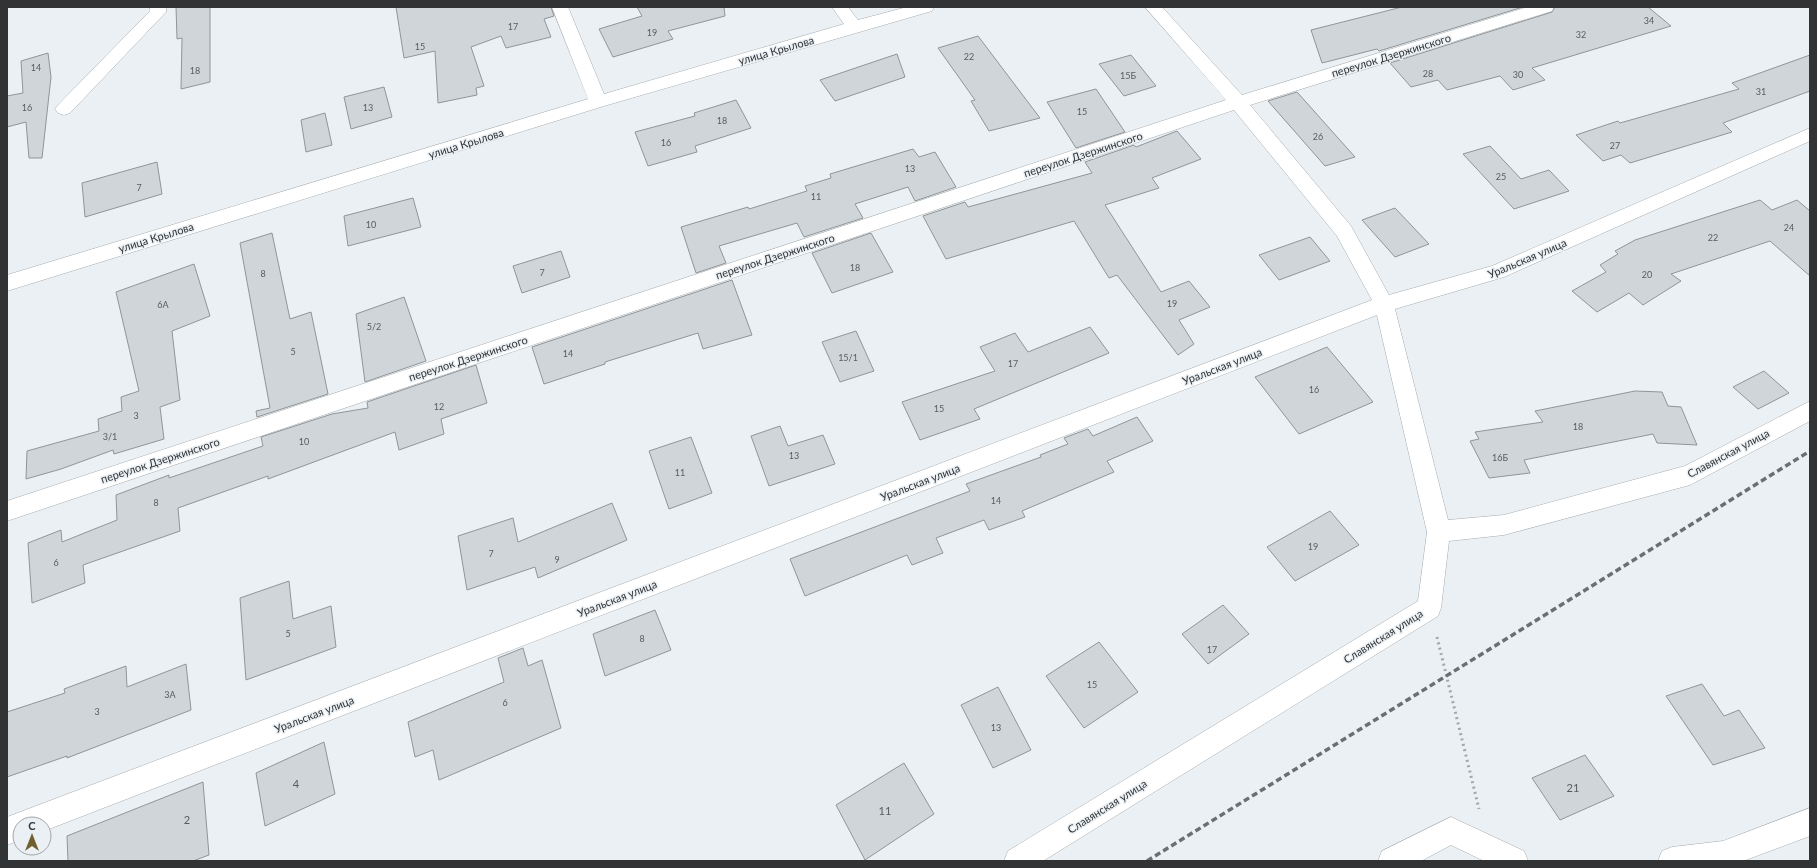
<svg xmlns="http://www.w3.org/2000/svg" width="1817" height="868" font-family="Lato,sans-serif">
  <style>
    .building { fill: #cfd5d8; stroke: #909598 }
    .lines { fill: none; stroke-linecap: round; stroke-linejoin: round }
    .minor-casing { stroke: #a6acaf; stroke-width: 1 }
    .path { stroke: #a3a7aa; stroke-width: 3; stroke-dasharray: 2 3.5; stroke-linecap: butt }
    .minor { fill: #fff; fill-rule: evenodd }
    .rail { stroke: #6c6f72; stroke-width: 3.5; stroke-dasharray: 6 3.5; stroke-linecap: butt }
    .labels { text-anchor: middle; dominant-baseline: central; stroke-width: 3; stroke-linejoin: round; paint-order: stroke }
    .number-label { font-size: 9px; fill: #585c5e }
    .street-label { font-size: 11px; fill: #313335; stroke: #ebf0f4 }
    .near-number-label { font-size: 11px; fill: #585c5e }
  </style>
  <rect width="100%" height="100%" fill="#ebf0f4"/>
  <g class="building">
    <path d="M176 7H210V82L181 89 182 38 177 39Z"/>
    <path d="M396 7H551L554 16 544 19 551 37 506 48 501 36 471 47 484 86 476 88 477 95 438 103 435 51 404 58Z"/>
    <path d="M637 7H724L725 16 668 31 673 39 613 57 599 29 642 16Z"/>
    <path d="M1402 7H1523L1379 51 1377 49 1322 63 1311 30Z"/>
    <path d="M1555 7H1648L1671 26 1532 68 1545 80 1513 90 1500 76 1447 90 1438 80 1411 87 1390 63 1552 12Z"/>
    <path d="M978 36 1040 118 989 131 971 101 975 100 938 48Z"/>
    <path d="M48 53 51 77 42 158H29L26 122 7 127V96L23 93 21 61Z"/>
    <path d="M897 54 905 77 835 101 820 80Z"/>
    <path d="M1131 55 1156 86 1124 96 1099 64Z"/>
    <path d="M1810 55V91L1723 123 1732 132 1630 163 1621 155 1603 161 1576 135 1618 121 1620 123 1739 89 1732 83Z"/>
    <path d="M384 87 392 117 351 129 344 97Z"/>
    <path d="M1096 89 1125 132 1076 148 1047 102Z"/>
    <path d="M1297 92 1355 157 1325 166 1268 101Z"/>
    <path d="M736 100 751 128 695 146 697 152 648 166 635 132 695 116 694 113Z"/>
    <path d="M325 113 332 145 306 152 301 120Z"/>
    <path d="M1177 131 1201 159 1152 178 1159 188 1105 205 1161 292 1189 281 1210 307 1179 320 1194 344 1178 355 1117 275 1109 278 1074 221 946 259 923 216 965 202 968 207 1092 173 1085 162 1134 145 1136 147Z"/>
    <path d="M1490 146 1521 179 1549 170 1569 191 1514 209 1463 154Z"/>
    <path d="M913 149 919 157 935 152 956 187 915 201 908 187 855 204 863 218 804 237 797 223 719 246 726 263 696 273 681 227 748 207 749 209 807 191 805 186 831 178 830 174Z"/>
    <path d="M157 162 162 194 85 217 82 183Z"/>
    <path d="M413 198 421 227 348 246 344 216Z"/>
    <path d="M1760 200 1772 210 1797 200 1810 211V276L1770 241 1671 274 1681 281 1643 305 1629 293 1597 312 1572 291 1606 272 1600 265 1618 254 1615 251 1635 240Z"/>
    <path d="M1395 208 1429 244 1395 257 1362 220Z"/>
    <path d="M272 233 290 319 311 312 328 394 257 417 256 411 270 408 240 243Z"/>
    <path d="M871 233 893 272 832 293 812 253Z"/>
    <path d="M1310 237 1330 261 1279 280 1259 255Z"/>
    <path d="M561 251 570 277 522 293 513 266Z"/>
    <path d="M194 264 210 316 172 331 180 400 160 407 164 439 114 454 113 450 61 469 26 479 27 451 99 431 98 419 122 411 121 397 139 391 116 292Z"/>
    <path d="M732 280 752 335 703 349 698 333 605 362V364L544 384 532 347Z"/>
    <path d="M404 297 426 361 365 382 356 314Z"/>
    <path d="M1090 327 1109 353 974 409 980 419 920 440 902 402 995 371 980 347 1015 333 1028 352Z"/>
    <path d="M856 331 874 371 840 382 822 342Z"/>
    <path d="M1327 347 1373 402 1299 434 1255 377Z"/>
    <path d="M476 365 487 403 441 419 444 434 399 450 395 432 268 479V476L178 508 180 531 83 565 85 583 32 603 28 543 61 530 62 542 117 520 116 495 169 475V478L263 446 261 437 332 414 368 408 367 402Z"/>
    <path d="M1764 371 1789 393 1758 409 1733 387Z"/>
    <path d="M1635 391 1662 392 1668 406 1681 407 1697 445 1657 443 1653 434 1524 460 1530 473 1489 478 1470 441 1479 439 1475 432 1543 422 1535 411Z"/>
    <path d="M1137 417 1153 441 1107 461 1114 472 1022 511 1025 517 989 530 984 520 936 538 943 553 912 565 907 555 805 596 790 559 970 491 966 484 1041 457 1040 455 1068 444 1064 438 1088 429 1093 436Z"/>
    <path d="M780 426 788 446 823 435 835 464 769 486 751 436Z"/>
    <path d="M691 437 712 493 669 509 649 451Z"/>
    <path d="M612 503 627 540 538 578 535 567 467 590 458 536 513 518 518 542Z"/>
    <path d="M1330 511 1359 545 1295 581 1267 547Z"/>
    <path d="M289 581 293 619 331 606 336 647 246 680 240 598Z"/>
    <path d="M1223 605 1249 634 1208 664 1182 634Z"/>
    <path d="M655 610 671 650 605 676 593 634Z"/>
    <path d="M1099 642 1138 692 1084 728 1046 676Z"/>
    <path d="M523 648 528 666 542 660 561 728 439 780 433 750 415 757 408 722 504 682 498 658Z"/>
    <path d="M186 664 191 710 67 758V756L7 777V712L65 693 64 689 126 666 127 687Z"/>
    <path d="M1702 684 1724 716 1739 710 1765 748 1713 765 1666 696Z"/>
    <path d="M998 687 1031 750 993 768 961 705Z"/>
    <path d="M324 742 335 794 265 826 256 773Z"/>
    <path d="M1585 755 1614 796 1560 820 1532 778Z"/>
    <path d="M904 763 934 814 865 860 836 805Z"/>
    <path d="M203 782 209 855 193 861H68L67 836Z"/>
  </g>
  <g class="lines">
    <g class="minor-casing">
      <g id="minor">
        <path d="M150 7H166V12L70 113 64 115 58 113 55 109 58 105 150 11Z"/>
        <path d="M552 7H568L604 94 844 24 832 7H848L858 20 907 7H934L932 11 604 106 7 291V275L588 99Z"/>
        <path d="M1145 7H1162L1242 95 1528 7H1554L1552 11 1250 105 1351 226 1389 295 1492 266 1810 128V141L1504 277 1395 309 1448 520 1504 515 1685 466 1810 401V421L1690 485 1504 535 1449 541 1441 608 1438 616 1043 861H1004L1008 851 1418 601 1427 532 1377 315 44 831V824H20V840L7 845V817L1372 300 1337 236 1234 110 7 521V501L1226 100Z"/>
        <path d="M1810 808V836L1743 861H1658L1662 851 1672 847 1723 841Z"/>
        <path d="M1451 817 1524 851 1528 861H1484L1451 845 1421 861H1378L1382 851Z"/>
      </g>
    </g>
    <path class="path" d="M1437 637 1479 809"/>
    <use href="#minor" class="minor"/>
    <path class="rail" d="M1147 861 1810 451"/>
  </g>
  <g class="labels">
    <g class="number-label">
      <text x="1649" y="20">34</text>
      <text x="513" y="26">17</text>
      <text x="652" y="32">19</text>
      <text x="1581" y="34">32</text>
      <text x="420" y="46">15</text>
      <text x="969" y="56">22</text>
      <text x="36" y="67">14</text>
      <text x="195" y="70">18</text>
      <text x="1428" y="73">28</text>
      <text x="1518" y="74">30</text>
      <text x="1128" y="75">15Б</text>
      <text x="1761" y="91">31</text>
      <text x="27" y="107">16</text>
      <text x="368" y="107">13</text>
      <text x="1082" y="111">15</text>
      <text x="722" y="120">18</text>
      <text x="1318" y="136">26</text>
      <text x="666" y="142">16</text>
      <text x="1615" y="145">27</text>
      <text x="910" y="168">13</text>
      <text x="1501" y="176">25</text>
      <text x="139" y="187">7</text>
      <text x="816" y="196">11</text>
      <text x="371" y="224">10</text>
      <text x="1789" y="227">24</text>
      <text x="1713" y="237">22</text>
      <text x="855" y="267">18</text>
      <text x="542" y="272">7</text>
      <text x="263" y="273">8</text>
      <text x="1647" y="274">20</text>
      <text x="1172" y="303">19</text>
      <text x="163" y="304">6А</text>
      <text x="374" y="326">5/2</text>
      <text x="293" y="351">5</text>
      <text x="568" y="353">14</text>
      <text x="848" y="357">15/1</text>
      <text x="1013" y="363">17</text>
      <text x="1314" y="389">16</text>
      <text x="439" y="406">12</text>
      <text x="939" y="408">15</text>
      <text x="136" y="415">3</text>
      <text x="1578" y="426">18</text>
      <text x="110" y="436">3/1</text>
      <text x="304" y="441">10</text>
      <text x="794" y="455">13</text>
      <text x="1500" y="457">16Б</text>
      <text x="680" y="472">11</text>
      <text x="996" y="500">14</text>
      <text x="156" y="502">8</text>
      <text x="1313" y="546">19</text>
      <text x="491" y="553">7</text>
      <text x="557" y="559">9</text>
      <text x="56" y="562">6</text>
      <text x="288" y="633">5</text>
      <text x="642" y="638">8</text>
      <text x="1212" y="649">17</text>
      <text x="1092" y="684">15</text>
      <text x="170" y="694">3А</text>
      <text x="505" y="702">6</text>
      <text x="97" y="711">3</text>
      <text x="996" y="727">13</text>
    </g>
    <g class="street-label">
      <text transform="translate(776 50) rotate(-16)">улица Крылова</text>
      <text transform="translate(1391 55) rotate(-17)">переулок Дзержинского</text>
      <text transform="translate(466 143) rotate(-17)">улица Крылова</text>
      <text transform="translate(1083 154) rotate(-18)">переулок Дзержинского</text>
      <text transform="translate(156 237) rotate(-17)">улица Крылова</text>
      <text transform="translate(775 256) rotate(-18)">переулок Дзержинского</text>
      <text transform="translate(1527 258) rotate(-23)">Уральская улица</text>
      <text transform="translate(468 358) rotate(-18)">переулок Дзержинского</text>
      <text transform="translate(1222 366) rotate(-21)">Уральская улица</text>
      <text transform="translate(1728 453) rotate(-28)">Славянская улица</text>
      <text transform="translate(160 460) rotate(-18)">переулок Дзержинского</text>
      <text transform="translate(920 482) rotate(-21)">Уральская улица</text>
      <text transform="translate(617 598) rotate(-21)">Уральская улица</text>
      <text transform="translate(1383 636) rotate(-32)">Славянская улица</text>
      <text transform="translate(314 714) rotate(-21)">Уральская улица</text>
      <text transform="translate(1107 806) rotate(-32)">Славянская улица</text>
    </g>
    <g class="near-number-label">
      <text x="296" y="783">4</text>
      <text x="1573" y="787">21</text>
      <text x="885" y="810">11</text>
      <text x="187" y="819">2</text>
    </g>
  </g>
  <rect width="1817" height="868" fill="none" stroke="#313335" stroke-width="16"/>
  <g transform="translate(32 836)"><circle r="19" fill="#ebf0f4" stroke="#a1a4a8"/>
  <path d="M0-3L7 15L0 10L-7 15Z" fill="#725f2e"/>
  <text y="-6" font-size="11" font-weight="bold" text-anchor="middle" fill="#313335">С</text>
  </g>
</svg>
